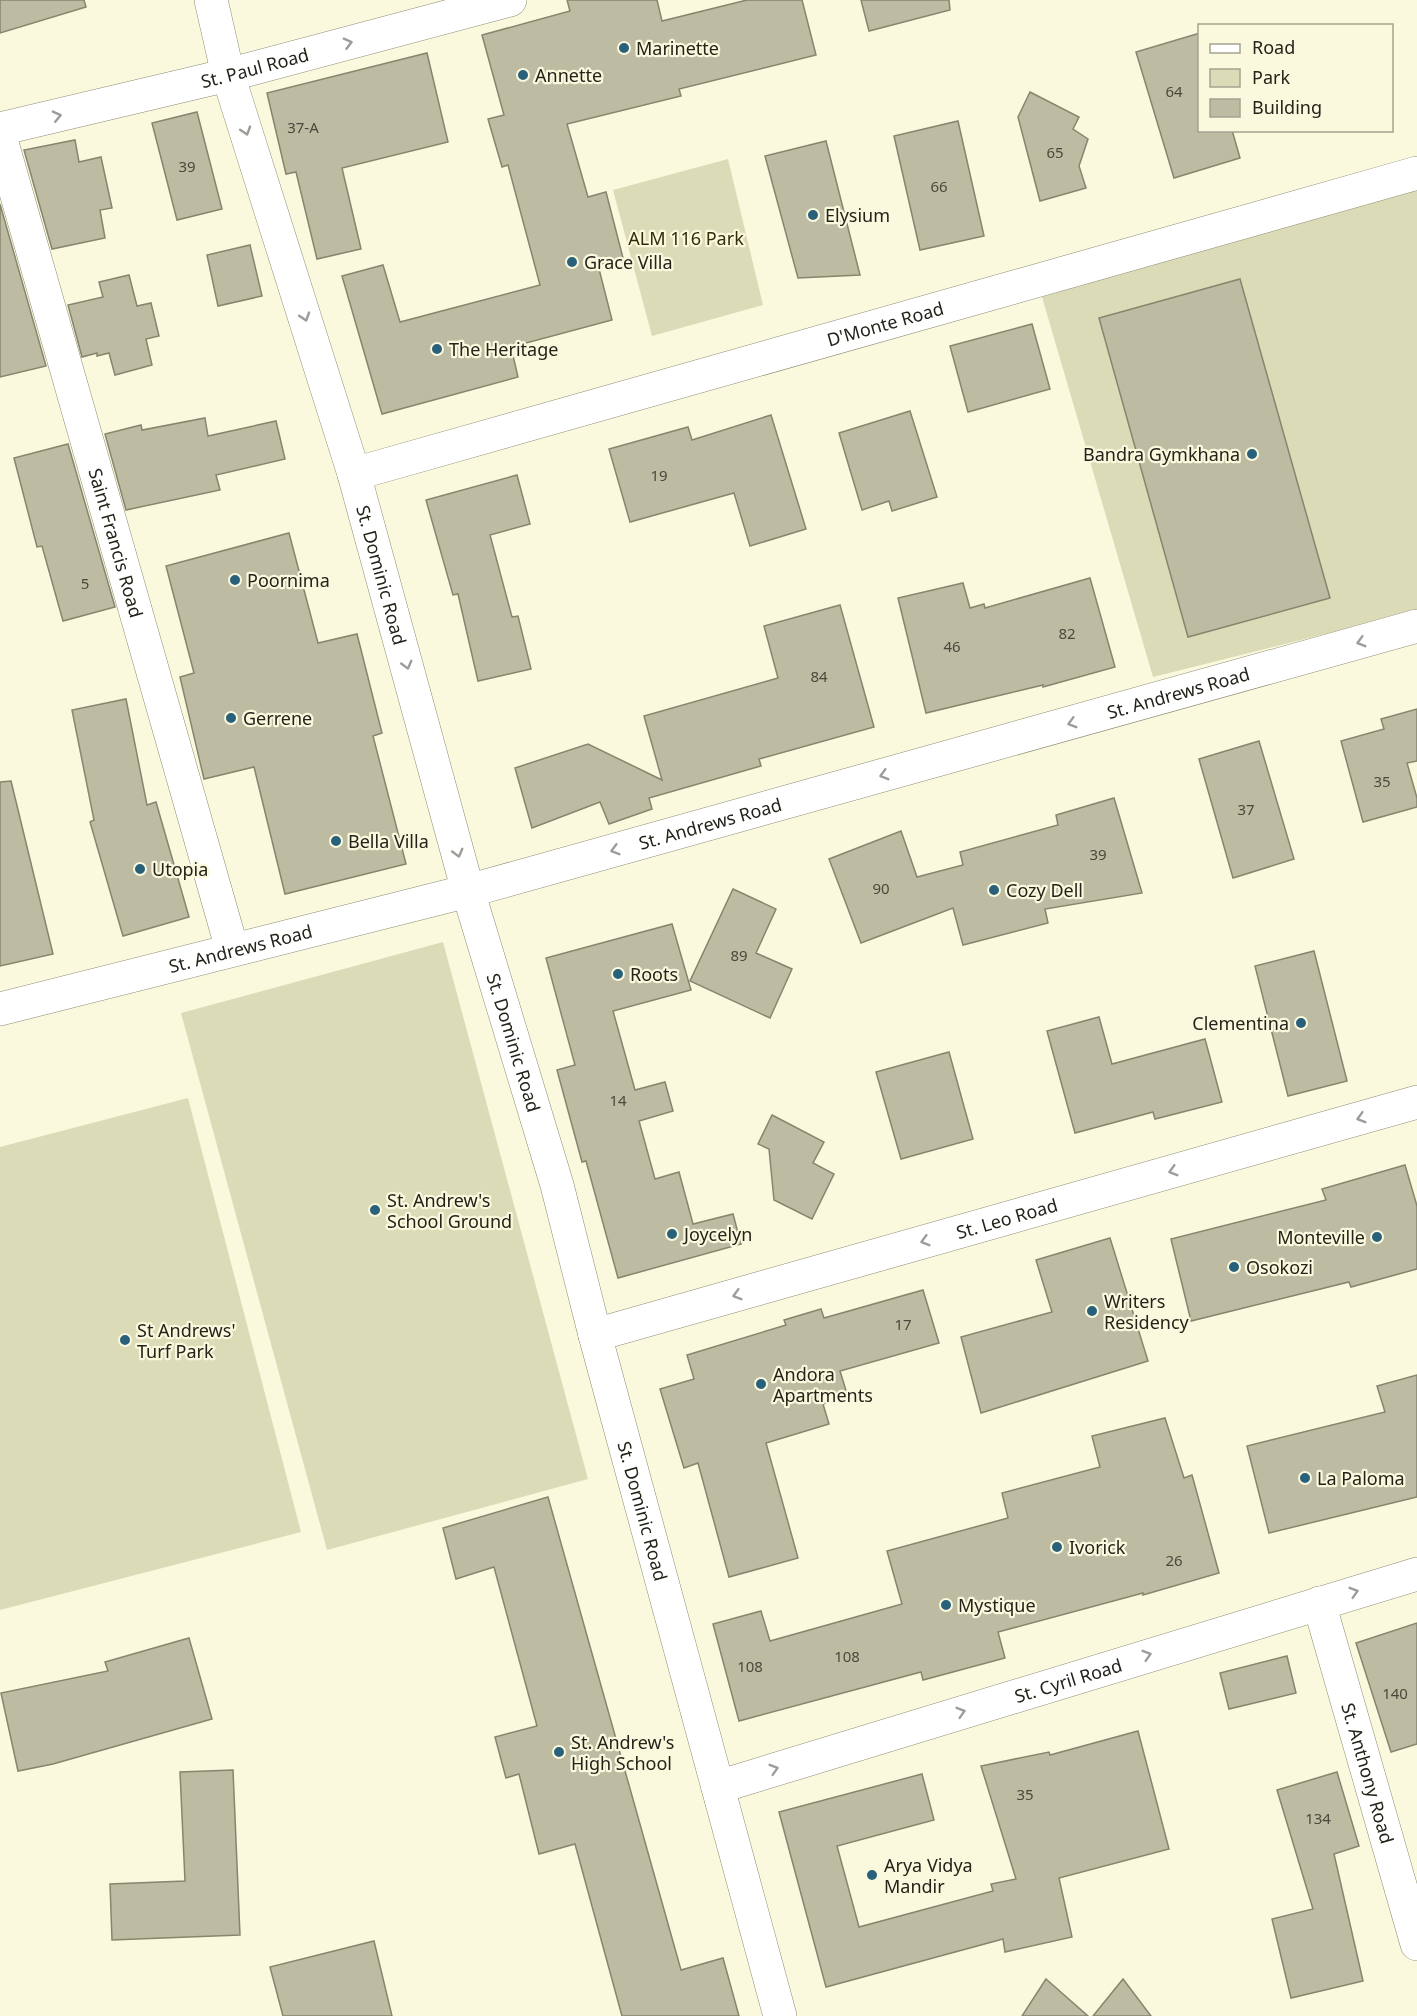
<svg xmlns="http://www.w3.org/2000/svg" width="1417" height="2016" font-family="'Noto Sans',sans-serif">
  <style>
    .green { fill: #dcdbb7 }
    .building { fill: #bdbca3; stroke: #86856d; stroke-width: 1.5 }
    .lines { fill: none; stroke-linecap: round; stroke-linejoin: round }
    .minor-casing { stroke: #8d8c74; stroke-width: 34 }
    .tertiary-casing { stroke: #8d8c74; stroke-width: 34 }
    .minor { stroke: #fff; stroke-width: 33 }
    .tertiary { stroke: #fff; stroke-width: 33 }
    .oneway { stroke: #9c9c98 }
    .poi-dot { fill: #29607a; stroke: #faf9de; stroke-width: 2 }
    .labels { text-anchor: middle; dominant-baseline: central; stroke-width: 4.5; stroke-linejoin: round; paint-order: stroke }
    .number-label { font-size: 15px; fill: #4a493c }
    .poi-label { font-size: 18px; fill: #24231a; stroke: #faf9de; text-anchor: start }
    .street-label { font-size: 18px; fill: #24231a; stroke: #faf9de }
    .park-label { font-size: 18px; fill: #302d08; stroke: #faf9de }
  </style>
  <rect width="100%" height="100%" fill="#faf9de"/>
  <g class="green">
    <path d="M728 159 763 305 652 336 613 190Z"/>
    <path d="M1417 182V611L1153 677 1042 297Z"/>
    <path d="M443 942 588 1479 327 1550 181 1013Z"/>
    <path d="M188 1098 301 1532 0 1610V1147Z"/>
  </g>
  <g class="building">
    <path d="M0 0H84L86 7 0 33Z"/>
    <path d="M567 0H657L662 21 747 0H802L816 55 679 89 681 96 567 124 588 197 606 192 623 258 598 265 612 320 511 347 518 377 382 414 342 276 383 265 400 322 540 285 508 165 502 167 488 119 504 115 482 35 570 11Z"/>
    <path d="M861 0H949L950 10 869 31Z"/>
    <path d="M1200 33V130H1232L1240 158 1174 178 1136 52Z"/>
    <path d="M427 53 448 142 342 168 361 249 317 259 296 172 286 174 267 93Z"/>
    <path d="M1030 92 1079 117 1073 129 1088 139 1079 166 1086 188 1040 201 1018 117Z"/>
    <path d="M197 112 222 209 177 220 152 123Z"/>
    <path d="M958 121 984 236 920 250 894 136Z"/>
    <path d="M75 140 79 162 101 157 112 208 100 210 105 238 52 249 24 150Z"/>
    <path d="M826 141 860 275 798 278 765 156Z"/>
    <path d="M0 204 46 366 0 377Z"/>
    <path d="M250 245 262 296 218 306 207 255Z"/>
    <path d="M129 275 137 306 151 303 159 336 146 339 152 365 115 375 109 353 97 356V353L82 357 68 305 103 297 99 282Z"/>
    <path d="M1240 279 1330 598 1188 637 1099 318Z"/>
    <path d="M1032 324 1050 389 968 412 950 346Z"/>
    <path d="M910 411 937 497 892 511 889 501 862 510 839 433Z"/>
    <path d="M771 415 806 529 750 546 734 493 630 522 609 449 688 427 692 440Z"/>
    <path d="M205 418 208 436 276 421 285 459 216 475 220 490 126 510 105 434 141 425 142 430Z"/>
    <path d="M68 444 115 607 63 621 42 546 37 547 14 458Z"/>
    <path d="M517 475 530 524 490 535 512 617 518 616 531 669 478 681 458 594 453 595 426 500Z"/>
    <path d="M289 533 318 643 357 634 382 733 373 736 406 864 285 894 254 767 204 779 180 677 194 673 166 566Z"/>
    <path d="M1090 578 1115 667 1043 687V685L926 713 898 598 963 583 970 608 984 604 985 608Z"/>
    <path d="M840 605 874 727 759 759 761 766 649 798 652 809 609 824 600 802 532 828 515 768 588 744 662 780 644 716 778 678 764 626Z"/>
    <path d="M126 699 147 805 156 802 189 917 123 936 90 822 94 820 72 710Z"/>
    <path d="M1417 709V761L1407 763 1417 798V807L1363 822 1341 741 1384 729 1381 719Z"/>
    <path d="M1259 741 1294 859 1233 878 1199 759Z"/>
    <path d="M11 781 53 954 0 966V782Z"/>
    <path d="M1114 798 1142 893 1045 909 1048 923 963 945 953 908 861 943 829 859 901 831 917 877 963 865 960 852 1058 825 1056 815Z"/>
    <path d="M733 889 776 909 756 953 792 969 770 1018 690 981Z"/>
    <path d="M672 924 691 990 613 1011 635 1090 665 1082 673 1111 639 1121 655 1179 679 1172 693 1224 733 1214 741 1244 618 1278 586 1161 582 1162 557 1070 575 1065 546 958Z"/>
    <path d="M1314 951 1347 1081 1288 1096 1255 966Z"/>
    <path d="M1099 1017 1112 1064 1205 1039 1222 1102 1155 1119 1153 1112 1075 1133 1047 1031Z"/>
    <path d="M949 1052 973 1139 901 1159 876 1072Z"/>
    <path d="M772 1115 824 1142 813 1163 834 1174 812 1219 774 1200 769 1149 758 1144Z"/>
    <path d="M1405 1165 1417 1206V1269L1351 1287 1349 1282 1191 1321 1171 1239 1326 1200 1322 1189Z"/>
    <path d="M1110 1238 1148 1361 981 1413 961 1337 1052 1312 1036 1260Z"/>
    <path d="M923 1290 939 1343 840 1371 848 1397 823 1404 829 1424 766 1443 798 1558 729 1577 698 1463 684 1468 660 1389 694 1379 687 1355 786 1325 784 1320 821 1309 824 1318Z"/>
    <path d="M1417 1375V1497L1269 1533 1247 1446 1385 1412 1377 1386Z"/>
    <path d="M1165 1418 1184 1478 1192 1475 1219 1573 1143 1595V1593L998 1632 1005 1658 923 1680 921 1672 739 1721 713 1624 761 1611 770 1641 902 1604 887 1551 1008 1518 1002 1493 1100 1467 1092 1436Z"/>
    <path d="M548 1497 681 1970 723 1958 739 2016H622L575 1844 539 1854 519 1774 506 1778 495 1737 537 1726 494 1567 456 1579 443 1528Z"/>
    <path d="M1417 1623V1744L1391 1752 1356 1643Z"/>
    <path d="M189 1638 212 1719 53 1764 18 1771 1 1693 108 1671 105 1662Z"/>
    <path d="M1287 1656 1296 1693 1229 1709 1220 1673Z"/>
    <path d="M1138 1731 1169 1849 1059 1878 1072 1937 1005 1952 1003 1939 826 1987 779 1812 922 1774 934 1820 837 1846 859 1927 993 1891 991 1884 1016 1879 981 1766 1049 1752 1050 1755Z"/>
    <path d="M233 1770 240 1935 112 1940 110 1884 185 1881 180 1772Z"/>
    <path d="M1337 1772 1359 1846 1334 1854 1363 1981 1291 1998 1272 1919 1313 1909 1277 1790Z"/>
    <path d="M374 1941 392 2016H283L270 1967Z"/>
    <path d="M1046 1979 1088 2016H1022Z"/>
    <path d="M1123 1979 1151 2016H1093Z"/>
  </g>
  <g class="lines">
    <g class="minor-casing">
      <g id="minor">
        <path id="s1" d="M211 0 228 75 354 474 468 891 557 1185 595 1335 780 2016"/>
        <path id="s2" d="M0 136 232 949"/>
        <path id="s3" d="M354 474 1417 173"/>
        <path id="s4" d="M0 1009 468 891 1417 626"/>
        <path id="s5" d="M595 1335 1417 1102"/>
        <path id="s6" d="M1319 1603 1417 1944"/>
        <path id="s7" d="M718 1787 1417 1574"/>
      </g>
    </g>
    <g class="tertiary-casing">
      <g id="tertiary">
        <path id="s8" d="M0 129 228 75 510 0"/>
      </g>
    </g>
    <use href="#minor" class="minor"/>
    <use href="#tertiary" class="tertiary"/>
  </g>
  <defs><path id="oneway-chevron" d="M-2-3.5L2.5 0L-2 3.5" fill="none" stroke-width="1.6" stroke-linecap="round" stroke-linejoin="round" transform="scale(1.5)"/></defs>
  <g class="oneway">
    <use href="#oneway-chevron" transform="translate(348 43) rotate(-15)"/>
    <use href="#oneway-chevron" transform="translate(57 116) rotate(-13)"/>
    <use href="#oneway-chevron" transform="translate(246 131) rotate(72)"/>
    <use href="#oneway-chevron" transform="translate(305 317) rotate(72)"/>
    <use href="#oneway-chevron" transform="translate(1361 642) rotate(164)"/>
    <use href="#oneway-chevron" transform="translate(407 665) rotate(75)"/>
    <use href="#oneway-chevron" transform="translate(1072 723) rotate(164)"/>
    <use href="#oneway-chevron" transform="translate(884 775) rotate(164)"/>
    <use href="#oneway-chevron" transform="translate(615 850) rotate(164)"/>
    <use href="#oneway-chevron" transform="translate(458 853) rotate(75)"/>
    <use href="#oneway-chevron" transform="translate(1361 1118) rotate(164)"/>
    <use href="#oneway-chevron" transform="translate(1173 1171) rotate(164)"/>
    <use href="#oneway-chevron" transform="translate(925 1241) rotate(164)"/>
    <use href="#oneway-chevron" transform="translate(737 1295) rotate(164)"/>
    <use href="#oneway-chevron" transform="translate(1354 1592) rotate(-17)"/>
    <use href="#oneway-chevron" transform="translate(1147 1655) rotate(-17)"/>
    <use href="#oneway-chevron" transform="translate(961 1712) rotate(-17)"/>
    <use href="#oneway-chevron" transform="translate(774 1769) rotate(-17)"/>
  </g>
  <g class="poi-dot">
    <circle cx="624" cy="48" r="6"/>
    <circle cx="523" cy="75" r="6"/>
    <circle cx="813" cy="215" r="6"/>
    <circle cx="572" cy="262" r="6"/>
    <circle cx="437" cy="349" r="6"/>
    <circle cx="1252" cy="454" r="6"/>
    <circle cx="235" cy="580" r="6"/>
    <circle cx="231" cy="718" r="6"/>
    <circle cx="336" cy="841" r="6"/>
    <circle cx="140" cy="869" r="6"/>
    <circle cx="994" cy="890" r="6"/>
    <circle cx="618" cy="974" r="6"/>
    <circle cx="1301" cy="1023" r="6"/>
    <circle cx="375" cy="1210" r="6"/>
    <circle cx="672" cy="1234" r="6"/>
    <circle cx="1377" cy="1237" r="6"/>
    <circle cx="1234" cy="1267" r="6"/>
    <circle cx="1092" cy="1311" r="6"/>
    <circle cx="125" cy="1340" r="6"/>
    <circle cx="761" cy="1384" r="6"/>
    <circle cx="1305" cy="1478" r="6"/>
    <circle cx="1057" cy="1547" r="6"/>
    <circle cx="946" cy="1605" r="6"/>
    <circle cx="559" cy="1752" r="6"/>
    <circle cx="872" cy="1875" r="6"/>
  </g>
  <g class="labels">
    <g class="number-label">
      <text x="1174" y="91">64</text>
      <text x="303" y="127">37-A</text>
      <text x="1055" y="152">65</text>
      <text x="187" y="166">39</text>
      <text x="939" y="186">66</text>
      <text x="659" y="475">19</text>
      <text x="85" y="583">5</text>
      <text x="1067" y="633">82</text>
      <text x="952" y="646">46</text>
      <text x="819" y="676">84</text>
      <text x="1382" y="781">35</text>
      <text x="1246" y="809">37</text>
      <text x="1098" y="854">39</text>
      <text x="881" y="888">90</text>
      <text x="739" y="955">89</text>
      <text x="618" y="1100">14</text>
      <text x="903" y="1324">17</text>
      <text x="1174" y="1560">26</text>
      <text x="847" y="1656">108</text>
      <text x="750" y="1666">108</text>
      <text x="1395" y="1693">140</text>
      <text x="1025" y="1794">35</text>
      <text x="1318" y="1818">134</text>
    </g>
    <g class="poi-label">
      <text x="636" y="48">Marinette</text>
      <text x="535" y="75">Annette</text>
      <text x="825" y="215">Elysium</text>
      <text x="584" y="262">Grace Villa</text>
      <text x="449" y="349">The Heritage</text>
      <text x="1240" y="454" text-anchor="end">Bandra Gymkhana</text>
      <text x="247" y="580">Poornima</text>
      <text x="243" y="718">Gerrene</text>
      <text x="348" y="841">Bella Villa</text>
      <text x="152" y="869">Utopia</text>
      <text x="1006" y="890">Cozy Dell</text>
      <text x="630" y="974">Roots</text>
      <text x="1289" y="1023" text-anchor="end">Clementina</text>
      <text x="387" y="1200">St. Andrew's<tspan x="387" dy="21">School Ground</tspan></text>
      <text x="684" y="1234">Joycelyn</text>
      <text x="1365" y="1237" text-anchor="end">Monteville</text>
      <text x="1246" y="1267">Osokozi</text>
      <text x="1104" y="1301">Writers<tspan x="1104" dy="21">Residency</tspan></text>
      <text x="137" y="1330">St Andrews'<tspan x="137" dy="21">Turf Park</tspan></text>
      <text x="773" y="1374">Andora<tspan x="773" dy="21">Apartments</tspan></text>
      <text x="1317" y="1478">La Paloma</text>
      <text x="1069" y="1547">Ivorick</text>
      <text x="958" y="1605">Mystique</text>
      <text x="571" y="1742">St. Andrew's<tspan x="571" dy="21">High School</tspan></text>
      <text x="884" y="1865">Arya Vidya<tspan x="884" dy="21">Mandir</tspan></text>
    </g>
    <g class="street-label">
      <text stroke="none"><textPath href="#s8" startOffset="262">St. Paul Road</textPath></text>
      <text stroke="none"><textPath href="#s3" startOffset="552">D'Monte Road</textPath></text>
      <text stroke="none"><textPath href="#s2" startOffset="423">Saint Francis Road</textPath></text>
      <text stroke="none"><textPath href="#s1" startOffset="600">St. Dominic Road</textPath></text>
      <text stroke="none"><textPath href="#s4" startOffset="1220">St. Andrews Road</textPath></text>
      <text stroke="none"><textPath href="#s4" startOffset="734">St. Andrews Road</textPath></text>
      <text stroke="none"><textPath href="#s4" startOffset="248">St. Andrews Road</textPath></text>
      <text stroke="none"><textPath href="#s1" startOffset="1086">St. Dominic Road</textPath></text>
      <text stroke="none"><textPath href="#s5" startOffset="428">St. Leo Road</textPath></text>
      <text stroke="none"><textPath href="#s1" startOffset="1572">St. Dominic Road</textPath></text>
      <text stroke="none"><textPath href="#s7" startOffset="366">St. Cyril Road</textPath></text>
      <text stroke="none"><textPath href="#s6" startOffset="177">St. Anthony Road</textPath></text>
    </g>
    <g class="park-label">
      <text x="686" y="238">ALM 116 Park</text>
    </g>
  </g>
  <rect x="1198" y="24" width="195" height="108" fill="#faf9de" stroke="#a4a390" stroke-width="1.5"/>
  <rect x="1210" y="44" width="30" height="9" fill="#ffffff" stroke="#a4a390" stroke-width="1.5"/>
  <text x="1252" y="54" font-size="18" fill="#24231a">Road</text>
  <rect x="1210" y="69" width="30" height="18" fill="#dcdbb7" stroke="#a4a390" stroke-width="1.5"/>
  <text x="1252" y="84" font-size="18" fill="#24231a">Park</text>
  <rect x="1210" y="99" width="30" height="18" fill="#bdbca3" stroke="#a4a390" stroke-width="1.5"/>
  <text x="1252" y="114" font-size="18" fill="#24231a">Building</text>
</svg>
